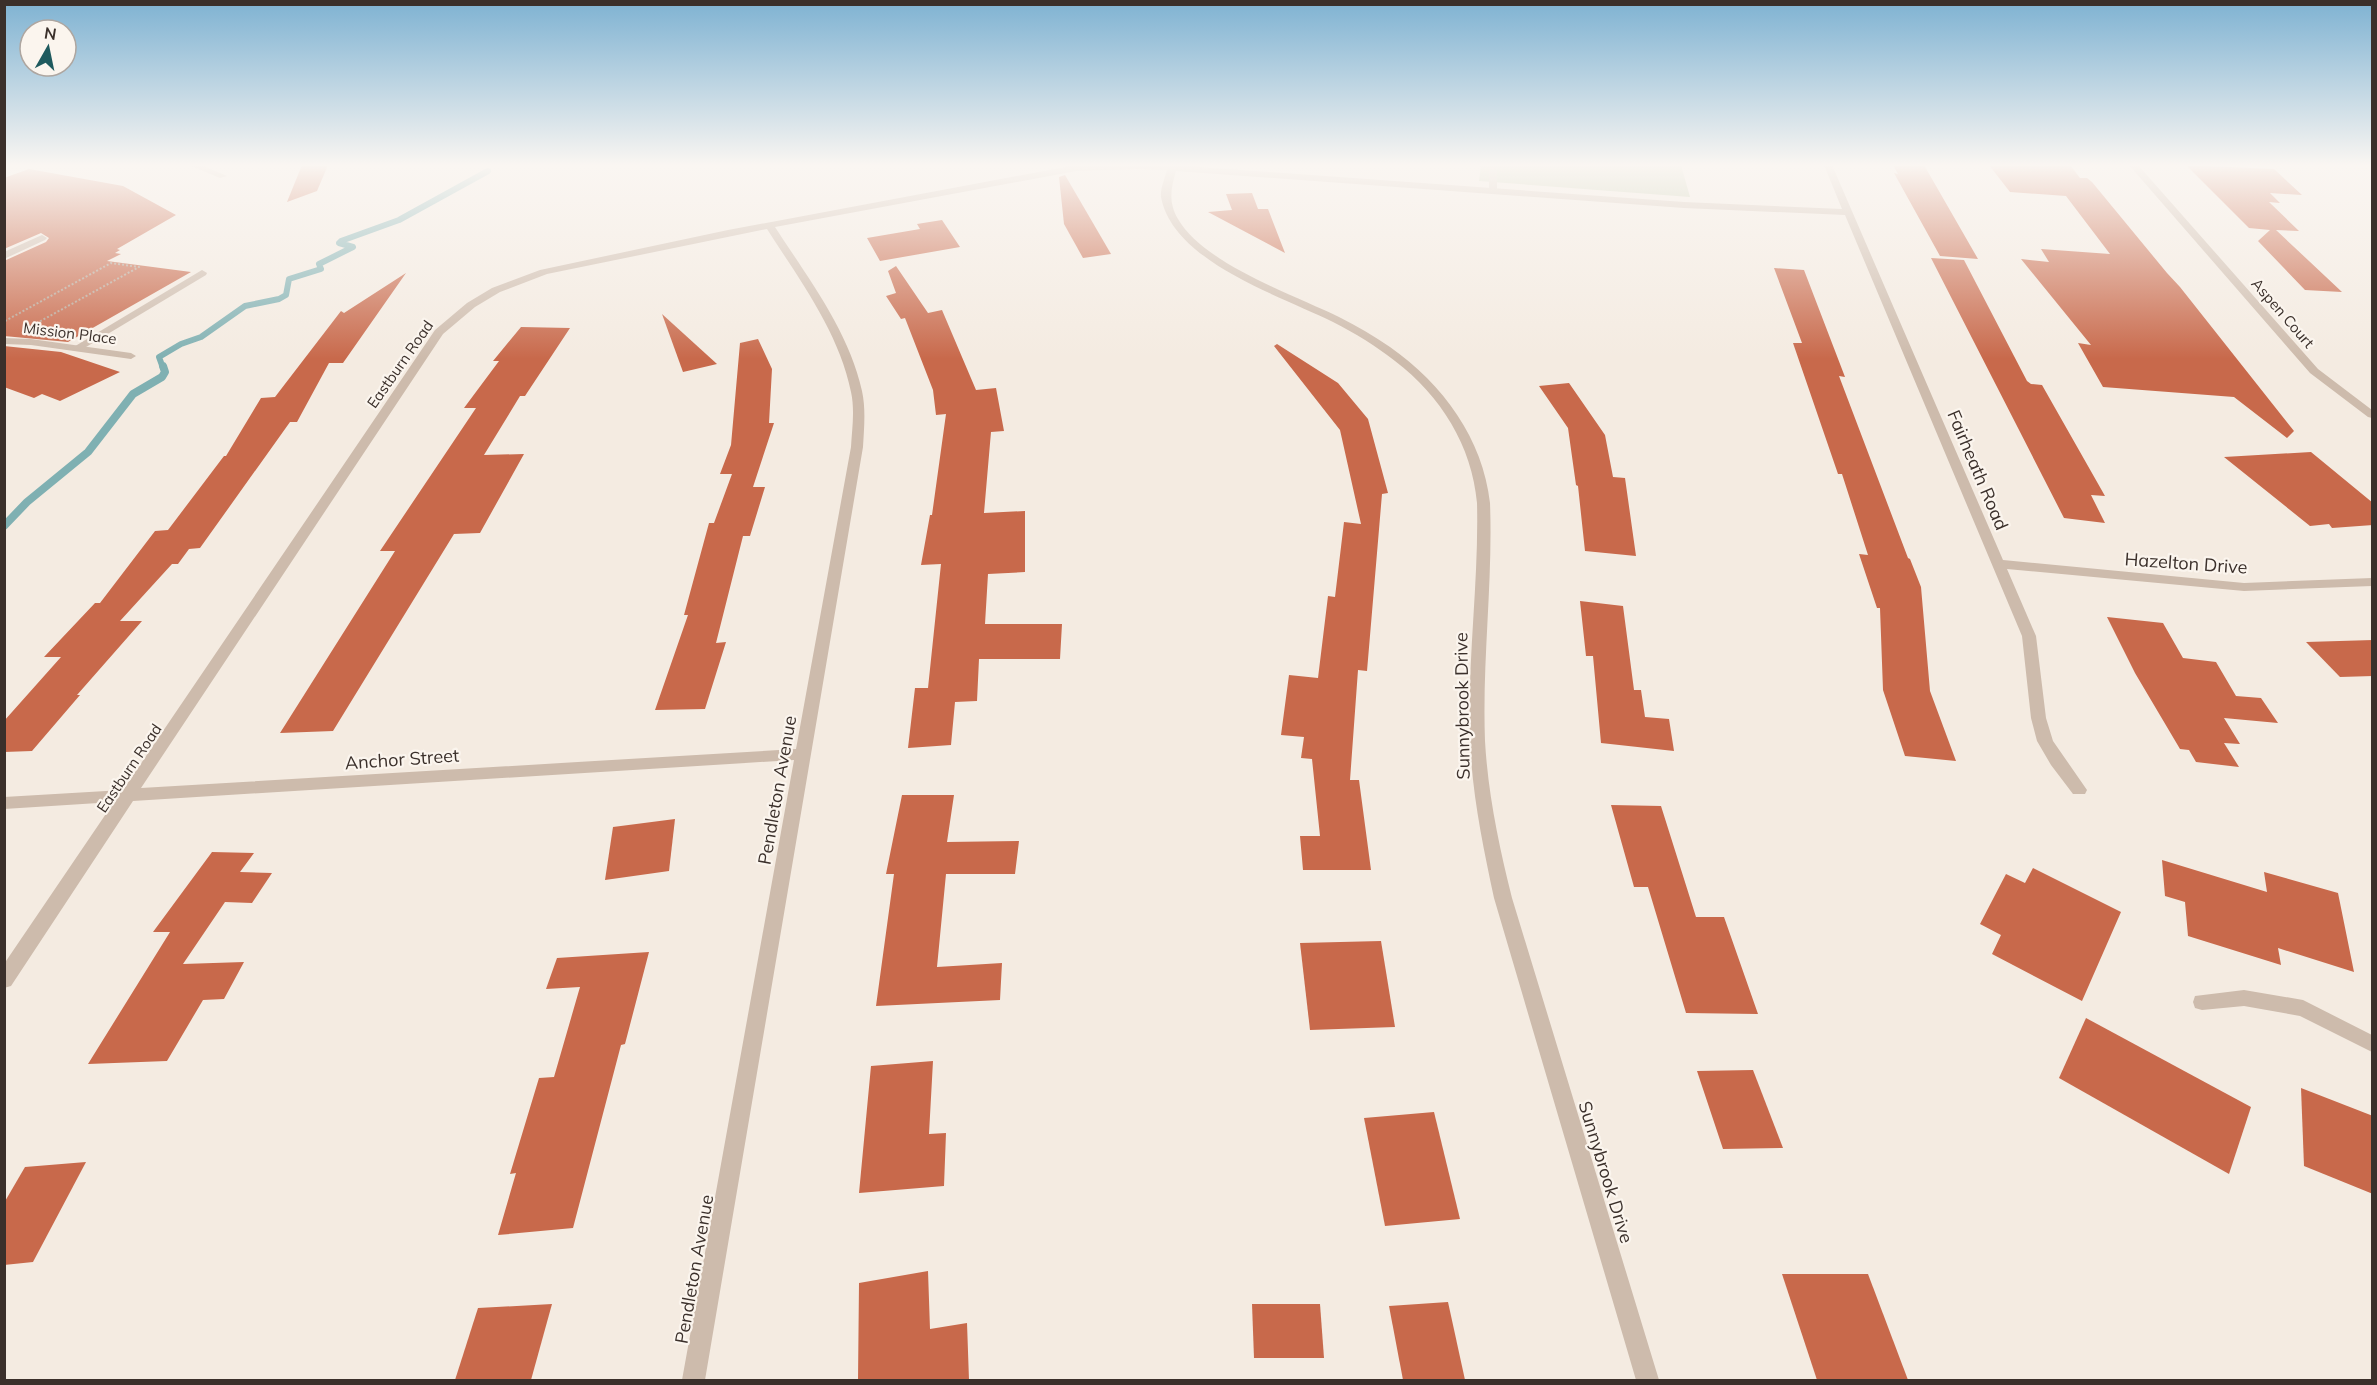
<svg xmlns="http://www.w3.org/2000/svg" width="2377" height="1385" font-family="Mulish,sans-serif">
  <style>
    .green { fill: #b8c4a0 }
    .lines { fill: none; stroke-linecap: round; stroke-linejoin: round }
    .stream-far1 { stroke: #7fb0b2; stroke-width: 6 }
    .stream { stroke: #7fb0b2; stroke-width: 8 }
    .building { fill: #c8694b }
    .path { stroke: #b9a596; stroke-width: 2; stroke-dasharray: 2 2; stroke-linecap: butt }
    .lane { fill: #cdbbac; fill-rule: evenodd }
    .street { fill: #cdbbac; fill-rule: evenodd }
    .labels { text-anchor: middle; dominant-baseline: central; stroke-width: 4.5; stroke-linejoin: round; paint-order: stroke }
    .far-street-label { font-size: 15px; fill: #3b302b; stroke: #fbf5ee }
    .street-label { font-size: 18px; fill: #3b302b; stroke: #fbf5ee }
  </style>
  <rect width="100%" height="100%" fill="#f4ebe1"/>
  <path class="green" d="M1481 165H1681L1690 197 1479 181Z"/>
  <g class="lines">
    <path class="stream-far1" d="M163 368 159 357 181 344 201 337 245 306 279 299 286 295 289 279 321 269 319 264 353 247 339 243 341 241 399 220 488 171"/>
    <path class="stream" d="M4 526 27 502 88 452 133 394 162 377 165 372 163 366"/>
  </g>
  <g class="building">
    <path d="M302 165H328L317 191 287 202Z"/>
    <path d="M1893 165H1924L1978 259 1940 256 1894 173 1898 174Z"/>
    <path d="M1989 165H2070L2080 178H2087L2092 182 2167 273 2180 287 2294 431 2287 438 2234 397 2103 387 2078 343 2091 345 2021 259 2049 262 2041 249 2110 254 2066 196 2010 192Z"/>
    <path d="M2186 165 2274 169 2302 195 2270 193 2280 203 2269 202 2299 231 2276 230 2342 292 2305 290 2258 241 2270 230 2249 228Z"/>
    <path d="M29 169 123 186 176 215 117 249 120 250 115 253 121 254 107 261 191 272 68 342 4 336V261L46 242 49 238 41 233 4 249V178Z"/>
    <path d="M1065 175 1111 254 1083 258 1064 224 1059 177Z"/>
    <path d="M1252 193 1258 209H1268L1285 253 1208 212 1232 210 1226 194Z"/>
    <path d="M942 220 960 247 880 261 867 238 920 229 917 224Z"/>
    <path d="M1931 258 1964 260 2027 381 2031 384 2042 385 2105 496 2091 495 2105 523 2064 518Z"/>
    <path d="M896 266 928 313 942 310 976 390 996 388 1004 431 991 432 984 513 1025 511V572L988 574 985 624H1062L1060 659H979L977 701 955 702 951 745 908 748 915 688H928L941 564 921 565 930 515H932L946 414 936 415 933 390 905 318 901 319 886 296 896 293 888 271Z"/>
    <path d="M1774 268 1804 270 1845 377 1839 376 1908 558 1910 559 1921 587 1930 691 1956 761 1905 756 1883 690 1880 608H1877L1859 554 1868 555 1842 474H1838L1793 343H1802Z"/>
    <path d="M406 273 343 363H329L297 422H290L200 548 189 549 178 564H172L120 621H142L77 695H80L32 751 4 752V721L61 657H44L95 603H100L155 531 168 530 224 456H226L261 398 275 397 341 311 344 313Z"/>
    <path d="M662 314 717 364 683 372Z"/>
    <path d="M521 327 570 328 525 396H520L484 455 524 454 480 533 454 534 333 731 280 733 395 551H380L476 408H464L499 361H493Z"/>
    <path d="M758 339 772 369 769 423H774L753 487H765L750 536H743L716 643 726 642 705 709 655 710 688 615H684L709 523H714L732 474H720L731 445 740 343Z"/>
    <path d="M1277 344 1338 383 1368 419 1388 493 1382 494 1367 671 1358 670 1350 780H1359L1371 870H1303L1300 836H1320L1312 759 1301 758 1304 737 1281 735 1289 675 1318 678 1328 596 1335 597 1344 522 1361 524 1340 430 1274 346Z"/>
    <path d="M4 346 61 352 120 372 60 401 42 394 34 398 4 387Z"/>
    <path d="M1569 383 1605 435 1613 477 1625 478 1636 556 1585 551 1578 486 1576 485 1568 428 1539 386Z"/>
    <path d="M2311 452 2373 503V525L2332 528 2329 524 2310 526 2224 457Z"/>
    <path d="M1580 601 1623 606 1634 690H1641L1645 717 1669 719 1674 751 1601 743 1593 656H1586Z"/>
    <path d="M2107 617 2163 623 2183 658 2216 662 2236 696 2261 698 2278 723 2224 718 2240 744 2224 743 2239 767 2196 762 2189 750 2180 749 2135 673Z"/>
    <path d="M2373 640V676L2340 677 2306 642Z"/>
    <path d="M902 795H954L947 842 1019 841 1015 874H946L937 967 1002 963 1000 1000 876 1006 894 874H886Z"/>
    <path d="M1611 805 1661 806 1696 917H1724L1758 1014 1686 1013 1648 887H1634Z"/>
    <path d="M675 819 669 871 605 880 613 827Z"/>
    <path d="M212 852 254 853 240 872 272 873 252 903 225 902 183 964 244 962 224 999 203 1000 167 1061 88 1064 170 932H153Z"/>
    <path d="M2162 860 2267 892 2264 872 2338 893 2354 972 2278 948 2281 965 2188 936 2185 902 2165 896Z"/>
    <path d="M2033 868 2121 912 2082 1001 1992 954 2001 935 1980 924 2006 874 2025 883Z"/>
    <path d="M1381 941 1395 1027 1310 1030 1300 943Z"/>
    <path d="M649 952 625 1044 621 1045 573 1228 498 1235 516 1173 510 1174 539 1078 554 1077 580 987 546 989 557 958Z"/>
    <path d="M2086 1018 2251 1107 2229 1174 2059 1078Z"/>
    <path d="M933 1061 929 1134 946 1133 944 1186 859 1193 871 1066Z"/>
    <path d="M1753 1070 1783 1148 1723 1149 1697 1071Z"/>
    <path d="M2301 1088 2373 1116V1194L2304 1166Z"/>
    <path d="M1434 1112 1460 1219 1385 1226 1364 1118Z"/>
    <path d="M86 1162 33 1262 4 1265V1203L25 1167Z"/>
    <path d="M928 1271 930 1329 967 1323 969 1380H858L859 1283Z"/>
    <path d="M1782 1274H1868L1908 1380H1817Z"/>
    <path d="M1448 1302 1465 1380H1403L1389 1306Z"/>
    <path d="M552 1304 531 1380H455L478 1308Z"/>
    <path d="M1252 1304H1320L1324 1358H1254Z"/>
  </g>
  <g class="lines">
    <path class="path" d="M5 321 111 263 139 267 37 323"/>
    <g class="lane">
      <path d="M1489 165H1497V191L1493 194 1489 191Z"/>
      <path d="M42 235 47 238 45 240 4 259V252Z"/>
      <path d="M202 270 207 273 206 275 81 350H73L72 348Z"/>
      <path d="M2244 990 2303 1000 2372 1035V1052L2300 1016 2244 1006 2202 1010 2195 1008 2193 1002 2195 996Z"/>
    </g>
    <g class="street">
      <path d="M189 165H201L227 176 220 178Z"/>
      <path d="M1076 165H1172L1684 202 1842 209 1824 165H1832L2003 560 2244 583 2372 578V586L2244 591 2007 569 2036 636 2046 718 2053 741 2087 790 2085 794H2073L2051 765 2037 741 2031 718 2022 636 1845 215 1684 208 1176 171C1171 188 1168 202 1178 219 1204 264 1294 295 1339 317 1357 326 1374 336 1390 347 1443 384 1483 439 1490 503 1493 582 1482 662 1485 741 1488 794 1499 846 1512 898L1659 1380H1636L1494 898C1483 846 1472 794 1470 740 1467 661 1479 582 1477 503 1472 446 1441 396 1395 361 1376 346 1355 333 1333 322 1281 296 1173 262 1161 197 1160 189 1165 178 1167 170L1138 169 1076 171 775 227C808 278 849 331 862 391 866 409 864 429 863 447L705 1380H682L794 760 133 801 11 986 4 988V964L114 802 4 809V797L123 790 435 330 467 303 492 288 540 270 728 230ZM767 229C799 279 839 332 851 392 855 410 852 429 851 447L796 749 141 788 443 334 475 307 500 292 547 274Z"/>
      <path d="M2129 165H2138L2318 369 2372 410V418L2368 417 2310 373Z"/>
      <path d="M4 338 31 339 131 353 136 356 131 359 31 345 4 344Z"/>
    </g>
  </g>
  <linearGradient id="sky" x2="0" y2="1"><stop stop-color="#7eb2d2"/><stop offset="0.46" stop-color="#faf6f2"/><stop offset="1" stop-color="#faf6f2" stop-opacity="0"/></linearGradient>
  <rect width="2377" height="359" fill="url(#sky)"/>
  <g class="labels">
    <g class="far-street-label">
      <text transform="translate(2283 313) rotate(49)">Aspen Court</text>
      <text transform="translate(70 333) rotate(7)">Mission Place</text>
      <text transform="translate(400 364) rotate(-55)">Eastburn Road</text>
      <text transform="translate(129 768) rotate(-56)">Eastburn Road</text>
    </g>
    <g class="street-label">
      <text transform="translate(1978 470) rotate(67)">Fairheath Road</text>
      <text transform="translate(2186 563) rotate(4)">Hazelton Drive</text>
      <text transform="translate(1462 706) rotate(-91)">Sunnybrook Drive</text>
      <text transform="translate(402 759) rotate(-4)">Anchor Street</text>
      <text transform="translate(777 790) rotate(-80)">Pendleton Avenue</text>
      <text transform="translate(1606 1172) rotate(73)">Sunnybrook Drive</text>
      <text transform="translate(694 1269) rotate(-80)">Pendleton Avenue</text>
    </g>
  </g>
  <rect width="2377" height="1385" fill="none" stroke="#3b302b" stroke-width="12"/>
  <g transform="translate(48 48) rotate(9)"><circle r="28" fill="#fbf5ee" stroke="#aea6a0" stroke-width="1.5"/>
  <path d="M0-4.5L10 22L0 15L-10 22Z" fill="#1f5a5e"/>
  <text y="-9" font-size="16" font-weight="bold" text-anchor="middle" fill="#3b302b">N</text>
  </g>
</svg>
